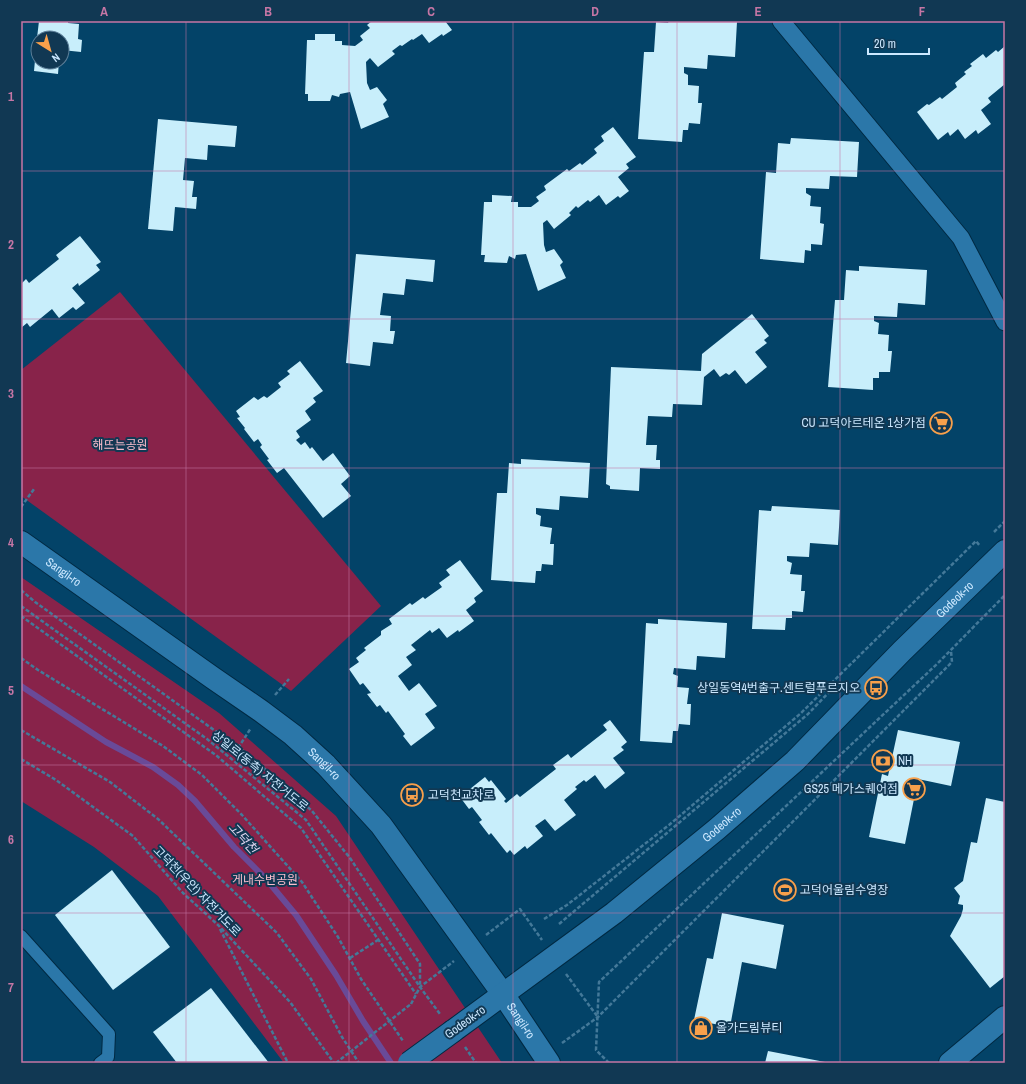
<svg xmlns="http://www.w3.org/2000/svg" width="1026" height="1084" font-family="'Archivo Narrow','Noto Sans KR',sans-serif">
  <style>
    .green { fill: #88234a }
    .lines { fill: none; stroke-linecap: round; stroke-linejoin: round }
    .stream { stroke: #694a98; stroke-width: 6 }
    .building { fill: #c8eefb }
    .service-casing { stroke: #002942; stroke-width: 14 }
    .pedestrian-casing { stroke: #002942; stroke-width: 19 }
    .minor-casing { stroke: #002942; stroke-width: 24 }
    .secondary-casing { stroke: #002942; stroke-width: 24 }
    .path { stroke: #447999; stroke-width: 2.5; stroke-dasharray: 4 2; stroke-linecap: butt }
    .service { stroke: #2b77a9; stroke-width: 12 }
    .pedestrian { stroke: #2b77a9; stroke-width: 17 }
    .minor { stroke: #2b77a9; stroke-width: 22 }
    .secondary { stroke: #2b77a9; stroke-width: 22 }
    .secondary-bridge-casing { stroke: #002942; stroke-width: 24; stroke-linecap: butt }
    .path-bridge { stroke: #447999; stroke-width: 2.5; stroke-dasharray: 4 2; stroke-linecap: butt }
    .secondary-bridge { stroke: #2b77a9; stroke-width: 22 }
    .grid { fill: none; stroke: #c676a5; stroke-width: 1; stroke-opacity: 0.55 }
    .labels { text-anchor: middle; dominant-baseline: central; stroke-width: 4; stroke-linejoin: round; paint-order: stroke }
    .poi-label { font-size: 12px; fill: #cce8ff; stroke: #113853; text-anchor: start }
    .park-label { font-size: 12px; fill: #fabdcc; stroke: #113853 }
    .street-label { font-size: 12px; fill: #cce8ff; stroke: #113853 }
    .water-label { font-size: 13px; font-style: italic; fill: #dfd5ef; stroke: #113853 }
    .neatline { fill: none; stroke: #c676a5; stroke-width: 1.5 }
    .grid-label { font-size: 13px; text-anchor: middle; font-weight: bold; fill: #c676a5 }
  </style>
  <rect width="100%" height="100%" fill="#034368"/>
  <g class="green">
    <path d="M120 292 381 606 291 691 21 496V370Z"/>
    <path d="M21 577 219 713 336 816 502 1063H284L158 896 94 847 21 801Z"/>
  </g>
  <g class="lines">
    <path class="stream" d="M21 686 106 742 153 767 178 785 195 801 234 847 266 879 296 915 336 975 363 1021 391 1063"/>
  </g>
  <g class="building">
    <path d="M39 21H68V23L79 24 78 39 82 40 81 52 62 50V38H37Z"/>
    <path d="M372 21H445L452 30 443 36 442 34 429 43 422 34 413 40 412 39 402 46 400 45 392 51 395 54 378 67 370 58 366 62 367 83 370 90 377 87 387 100 383 104 389 117 361 129 350 92 340 94 339 97 332 95 330 101H308V94H305L307 40H315V34H335V41H342V45L355 46 363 40 360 36 370 28 367 25Z"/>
    <path d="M669 21 737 22 735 57 708 55 707 69 684 67V73L688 75V85L699 86 698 103H702L700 124 689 123 688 130H683L682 142 638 139 644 52H654L656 22 668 23Z"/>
    <path d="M37 39H38V62H59L58 74 34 71Z"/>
    <path d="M1005 46V84L988 98 991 102 981 110 991 124 978 134 976 130 965 139 958 129 950 136 948 132 938 140 917 112 927 104 929 105 940 97 942 99 957 87 955 83 966 74 964 72 972 66 970 64 983 54 986 58 996 50 998 52Z"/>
    <path d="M158 119 237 126 235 147 208 145 207 160 185 158 183 180 194 181 192 197H197L196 209 175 207 173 231 148 229Z"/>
    <path d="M613 127 636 157 626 164 629 168 618 177 629 191 620 198 618 196 606 205 599 195 590 202 588 200 578 208 576 206 569 213 571 215 554 229 547 220 543 223 544 245 546 252 554 249 563 262 560 265 566 278 538 291 526 254 516 255 515 259 509 256 507 263 484 262 485 255H481L484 202H492V195L512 196 511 202H518V207H531L539 201 536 197 546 190 544 186 567 169 569 171 580 163 582 165 597 153 594 149 604 141 601 136Z"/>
    <path d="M791 138 859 142 857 177 830 176 829 189 806 188V193L811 196 810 206 821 207 820 223 824 224 822 245 811 244V251L805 250 804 263 760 259 766 172 776 173 778 143 790 144Z"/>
    <path d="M80 236 101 262 96 265 100 270 79 286 78 283 72 288 85 303 76 310 73 307 59 318 52 309 30 327 27 323 21 328V284L26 279 29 283 59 259 56 255Z"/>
    <path d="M356 254 435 260 433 282 406 279 404 295 383 293 380 315 391 316 390 331H395L393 344 373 342 370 366 346 363Z"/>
    <path d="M859 266 927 270 925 305 898 303 897 317 874 316V321L879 323 878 334 889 335 888 351H892L890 372H879V378H873V390L828 387 835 300H844L846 270 859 271Z"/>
    <path d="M752 314 769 336 764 340 767 343 755 352 767 367 746 384 735 370 729 375 726 373 720 377 714 369 704 377 702 405 673 404 672 417 648 416 646 445H657L656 460H660V469L640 468 639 491 610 489V486L606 484 611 367 701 371 702 354Z"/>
    <path d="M300 361 323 391 313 398 316 402 305 411 311 420 296 431 300 437 296 440 301 445 305 442 310 449 312 447 323 461 333 453 350 476 341 484 351 496 323 518 284 468 277 473 267 460 269 459 260 447 262 445 258 439 254 442 244 429 245 428 237 418 240 417 236 411 254 397 258 400 264 396 267 398 281 387 278 383 290 374 287 371Z"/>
    <path d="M521 459 590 463 588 498 560 496 559 510 536 508V514L541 516 540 526 552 528 550 544H554L553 565 542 564 541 571H536L535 583 491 580 497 493H507L509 463 521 464Z"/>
    <path d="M772 506 840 510 838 545 810 543 809 557 787 556V561L792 563 790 574 802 575 801 591H805L803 612 792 611V618H786L785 630 752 629 759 510 771 511Z"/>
    <path d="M460 560 483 591 474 598 476 602 466 610 474 621 459 632 458 630 447 638 439 628 432 633 430 630 411 645 416 650 406 657 412 665 398 676 409 691 419 683 437 706 425 714 435 728 411 746 403 736 405 734 388 711 386 713 380 705 377 707 367 694 371 693 363 683 360 685 349 669 359 662 356 658 366 650 364 648 381 635V631L392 624 389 619 410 603 412 605 423 597 425 599 442 587 439 583 450 575 446 570Z"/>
    <path d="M658 619 727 623 725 658 697 656 696 670 674 668 673 674 678 676 677 687 689 688 687 704H691L690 725 679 724 678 731H673L672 743 640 741 646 623 658 624Z"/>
    <path d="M610 720 627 742 621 747 624 750 613 758 625 773 605 789 595 775 586 782 584 780 575 787 577 789 564 800 576 815 555 831 545 819 535 826 543 836 527 849 525 846 514 855 510 850 507 853 491 833 489 835 479 822 482 820 472 807 469 809 460 797 485 777 489 782 491 780 506 799 504 801 506 803 517 794 520 797 556 769 553 765 568 754 571 758 607 730 603 725Z"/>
    <path d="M898 730 960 742 951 786 918 779 905 844 869 837 882 774 888 776Z"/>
    <path d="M986 798 1005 802V976L990 988 950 936 961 916 963 909V905L958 904 960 896 954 888 963 881 971 842 977 843Z"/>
    <path d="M112 870 170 947 113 990 55 915Z"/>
    <path d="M722 913 784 925 776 969 742 962 730 1027 694 1020 707 958 713 959Z"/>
    <path d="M211 988 269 1063H177L153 1032Z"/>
    <path d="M768 1051 825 1062V1063H765Z"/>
  </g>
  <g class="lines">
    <g class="service-casing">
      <path id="service" d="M21 936 109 1034 108 1057 100 1063"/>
    </g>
    <g class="pedestrian-casing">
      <path id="pedestrian" d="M781 21 961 238 1005 322"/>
    </g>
    <g class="minor-casing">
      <path id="minor" d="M950 1063 1005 1017"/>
    </g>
    <g class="secondary-casing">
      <g id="secondary">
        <path id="s1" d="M21 542 213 678 261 711 293 735 326 765 381 825 503 994 549 1063"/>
        <path id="s2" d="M453 1031 614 913 717 829 795 761 902 651 1005 551"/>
      </g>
    </g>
    <g class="path">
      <path d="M21 507 34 489"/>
      <path d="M994 532 1005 521"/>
      <path d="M21 590 35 602 249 755 312 811 350 858 420 964V987"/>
      <path d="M21 606 207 739 306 820 420 987 440 1014"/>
      <path d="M21 616 217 756 301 828 416 994"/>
      <path d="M21 658 38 670 163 746 202 775 242 815 302 882 338 937 361 979 403 1041"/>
      <path d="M275 695 289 679"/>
      <path d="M21 730 110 782 158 819 277 933 311 979 342 1037 359 1063"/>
      <path d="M238 748 251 728"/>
      <path d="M21 759 56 780 133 836 183 893 218 925 290 1002 334 1063"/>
      <path d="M544 919 567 905 669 825 800 714 976 541 980 546"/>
      <path d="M559 924 808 714 834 687"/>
      <path d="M220 929 288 1063"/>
      <path d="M486 935 520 909 542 940"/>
      <path d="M350 958 378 940"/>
      <path d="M566 974 597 1016"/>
      <path d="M411 1004 420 987 454 961"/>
      <path d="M562 1043 598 1017 952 662 951 651"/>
      <path d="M465 1047 476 1063"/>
      <path d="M609 1063 596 1050 599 982 938 663 1005 595"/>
    </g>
    <use href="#service" class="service"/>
    <use href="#pedestrian" class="pedestrian"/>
    <use href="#minor" class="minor"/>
    <use href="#secondary" class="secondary"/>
    <g class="secondary-bridge-casing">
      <path id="secondary-bridge" d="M409 1063 453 1031"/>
    </g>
    <path class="path-bridge" d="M336 1063 411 1004"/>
    <use href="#secondary-bridge" class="secondary-bridge"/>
  </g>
  <path class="grid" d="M186 21V1063M349 21V1063M513 21V1063M677 21V1063M840 21V1063M21 171H1005M21 319H1005M21 468H1005M21 616H1005M21 765H1005M21 913H1005"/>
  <defs>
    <g id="supermarket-ring" transform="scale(1.15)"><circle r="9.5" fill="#113853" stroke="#f8a04b" stroke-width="1.5"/><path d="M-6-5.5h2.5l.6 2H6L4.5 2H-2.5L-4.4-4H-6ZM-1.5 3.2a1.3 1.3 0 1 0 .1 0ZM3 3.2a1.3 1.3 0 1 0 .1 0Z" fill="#f8a04b"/></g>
    <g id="bus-ring" transform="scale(1.15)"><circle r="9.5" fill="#113853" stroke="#f8a04b" stroke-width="1.5"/><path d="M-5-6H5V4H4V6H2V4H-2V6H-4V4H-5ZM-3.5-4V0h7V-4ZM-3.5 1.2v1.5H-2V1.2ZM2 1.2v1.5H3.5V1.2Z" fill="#f8a04b"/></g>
    <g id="bank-ring" transform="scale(1.15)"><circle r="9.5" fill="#113853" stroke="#f8a04b" stroke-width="1.5"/><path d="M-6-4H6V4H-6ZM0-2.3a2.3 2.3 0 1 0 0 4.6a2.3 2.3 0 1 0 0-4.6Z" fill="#f8a04b"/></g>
    <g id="stadium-ring" transform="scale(1.15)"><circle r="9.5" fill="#113853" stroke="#f8a04b" stroke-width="1.5"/><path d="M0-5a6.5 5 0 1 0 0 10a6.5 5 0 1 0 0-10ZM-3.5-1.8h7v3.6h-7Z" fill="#f8a04b"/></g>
    <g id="shop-ring" transform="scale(1.15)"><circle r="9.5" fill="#113853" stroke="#f8a04b" stroke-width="1.5"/><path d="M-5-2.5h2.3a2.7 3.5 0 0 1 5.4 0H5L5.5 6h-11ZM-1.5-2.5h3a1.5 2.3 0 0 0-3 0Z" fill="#f8a04b"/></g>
  </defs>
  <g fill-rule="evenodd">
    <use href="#supermarket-ring" x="941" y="423"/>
    <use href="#bus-ring" x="876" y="688"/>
    <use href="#bank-ring" x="883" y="761"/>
    <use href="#supermarket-ring" x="914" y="789"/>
    <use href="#bus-ring" x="412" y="795"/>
    <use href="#stadium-ring" x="785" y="890"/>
    <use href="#shop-ring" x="701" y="1028"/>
  </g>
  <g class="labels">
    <g class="poi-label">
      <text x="926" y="423" text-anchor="end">CU 고덕아르테온 1상가점</text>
      <text x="860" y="688" text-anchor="end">상일동역4번출구.센트럴푸르지오</text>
      <text x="898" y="761">NH</text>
      <text x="898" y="789" text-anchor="end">GS25 메가스퀘어점</text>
      <text x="428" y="795">고덕천교차로</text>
      <text x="800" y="890">고덕어울림수영장</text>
      <text x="716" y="1028">올가드림뷰티</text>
    </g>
    <g class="park-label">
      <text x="120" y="445">해뜨는공원</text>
      <text x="265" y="880">게내수변공원</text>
    </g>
    <g class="street-label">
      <text stroke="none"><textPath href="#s1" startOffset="52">Sangil-ro</textPath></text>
      <text stroke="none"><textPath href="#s2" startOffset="663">Godeok-ro</textPath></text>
      <text stroke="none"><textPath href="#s1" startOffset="376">Sangil-ro</textPath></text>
      <text transform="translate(260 771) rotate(39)">상일로(동측) 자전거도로</text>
      <text stroke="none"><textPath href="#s2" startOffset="339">Godeok-ro</textPath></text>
      <text transform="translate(197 891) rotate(46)">고덕천(우안) 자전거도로</text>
      <text stroke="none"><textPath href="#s1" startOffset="700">Sangil-ro</textPath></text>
      <text transform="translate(465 1022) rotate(-36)">Godeok-ro</text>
    </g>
    <g class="water-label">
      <text transform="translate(243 838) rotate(48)">고덕천</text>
    </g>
  </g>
  <rect width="1026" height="1084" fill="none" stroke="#113853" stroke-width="44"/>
  <g transform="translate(50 50) rotate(143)"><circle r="19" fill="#113853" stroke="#5c7e98"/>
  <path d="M0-3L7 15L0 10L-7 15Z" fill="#f8a04b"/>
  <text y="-6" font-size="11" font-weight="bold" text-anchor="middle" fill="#cce8ff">N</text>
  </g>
  <path d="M868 48v6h61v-6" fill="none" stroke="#cce8ff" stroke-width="2"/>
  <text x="874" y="48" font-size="12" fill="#cce8ff" stroke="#113853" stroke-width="3" paint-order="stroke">20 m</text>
  <rect x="22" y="22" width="982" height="1040" class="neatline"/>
  <g class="grid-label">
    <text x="104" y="16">A</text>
    <text x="268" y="16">B</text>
    <text x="431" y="16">C</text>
    <text x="595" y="16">D</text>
    <text x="758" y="16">E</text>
    <text x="922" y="16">F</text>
    <text x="11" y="101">1</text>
    <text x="11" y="249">2</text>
    <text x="11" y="398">3</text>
    <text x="11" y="547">4</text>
    <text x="11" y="695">5</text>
    <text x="11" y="844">6</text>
    <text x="11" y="992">7</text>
  </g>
</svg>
